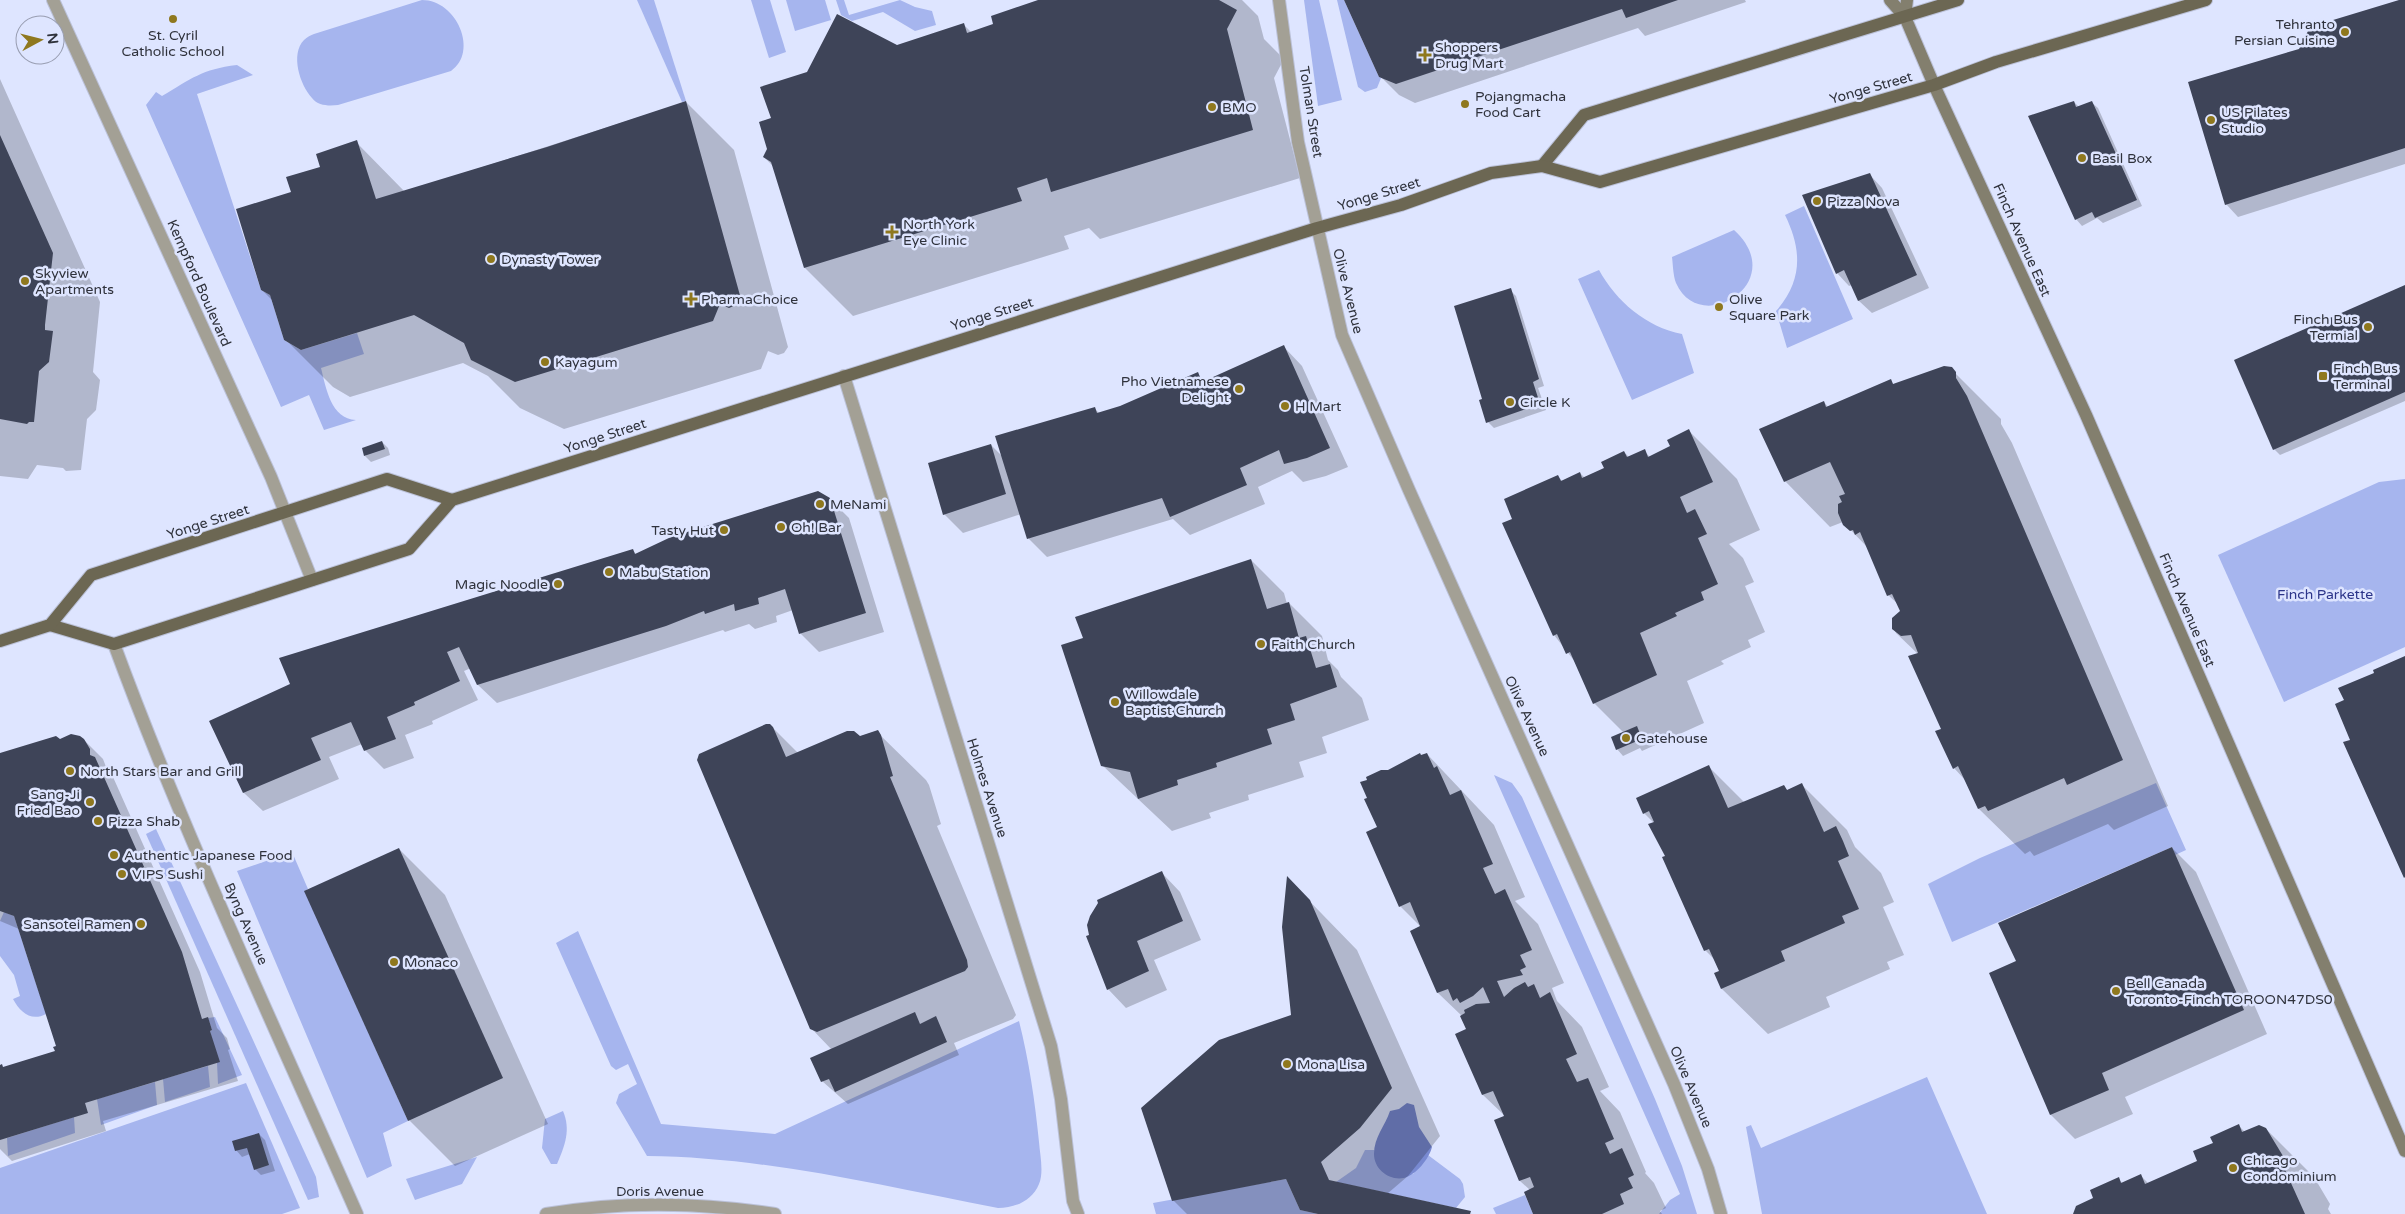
<svg xmlns="http://www.w3.org/2000/svg" width="2405" height="1214" font-family="'Varela Round',sans-serif">
  <style>
    .green { fill: #a6b5ee }
    .water { fill: #7889d1 }
    .shadow { fill: #0003 }
    .building { fill: #3e4458 }
    .lines { fill: none; stroke-linecap: round; stroke-linejoin: round }
    .minor-casing { stroke: #bbc1d8; stroke-width: 14 }
    .tertiary-casing { stroke: #bbc1d8; stroke-width: 14 }
    .secondary-casing { stroke: #bbc1d8; stroke-width: 14 }
    .primary-casing { stroke: #bbc1d8; stroke-width: 14 }
    .minor { stroke: #a3a095; stroke-width: 12 }
    .tertiary { stroke: #a3a095; stroke-width: 12 }
    .secondary { stroke: #837f6e; stroke-width: 12 }
    .primary { stroke: #6c6753; stroke-width: 12 }
    .poi-dot { fill: #8f781e; stroke: #dee5ff; stroke-width: 2 }
    .labels { text-anchor: middle; dominant-baseline: central; stroke-width: 5; stroke-linejoin: round; paint-order: stroke }
    .poi-label { font-size: 14px; fill: #2f323c; stroke: #dee5ff; text-anchor: start }
    .street-label { font-size: 14px; fill: #2f323c; stroke: #dee5ff }
    .park-label { font-size: 14px; fill: #2c358a; stroke: #dee5ff }
  </style>
  <rect width="100%" height="100%" fill="#dee5ff"/>
  <g class="green">
    <path d="M422 0C457 0 479 52 451 71L338 105C329 106 318 106 312 98 300 85 290 54 304 40 307 37 311 35 314 34Z"/>
    <path d="M637 0H654L686 101 682 102Z"/>
    <path d="M751 0H770L786 52 769 58Z"/>
    <path d="M786 0H825L831 20 795 31Z"/>
    <path d="M836 0H844L849 15 900 0 915 7 932 11 936 25 915 31 883 12 852 21 841 15Z"/>
    <path d="M1304 0H1319L1342 100 1318 106Z"/>
    <path d="M1337 0H1344L1379 77 1381 78 1377 88 1365 92 1358 87Z"/>
    <path d="M237 65 253 75 197 94 261 290 270 295 284 340 301 350 357 333 364 354 321 368C326 388 331 419 356 420L324 430 309 395 281 407 146 105 156 92 162 96C191 79 202 69 237 65Z"/>
    <path d="M1804 206 1853 319 1787 348 1776 311C1803 280 1802 250 1785 215Z"/>
    <path d="M1734 230C1791 282 1700 338 1676 283 1673 275 1673 265 1672 257Z"/>
    <path d="M1599 270C1616 301 1646 327 1682 334L1694 373 1632 400 1578 279Z"/>
    <path d="M2405 479V647L2284 702 2218 555 2379 482Z"/>
    <path d="M1494 775 1512 783 1522 797 1655 1099 1682 1166 1697 1214H1659L1670 1200 1680 1194Z"/>
    <path d="M2156 783 2186 850 2175 855 2172 847 1952 942 1928 884 1980 858Z"/>
    <path d="M156 829 316 1177 319 1197 308 1200 146 834Z"/>
    <path d="M292 852 308 889 305 891 408 1121 383 1133 392 1166 367 1178 237 871Z"/>
    <path d="M4 912 14 916 46 1014C31 1022 20 1012 13 999L20 996 14 975 0 956V921Z"/>
    <path d="M578 931 661 1124 775 1134 1019 1021C1029 1061 1035 1101 1039 1142 1040 1155 1044 1172 1039 1184 1032 1201 1015 1208 998 1208 882 1186 766 1157 647 1156L616 1103 619 1094 637 1084 628 1064 616 1070 611 1066 556 943Z"/>
    <path d="M215 1017 242 1075 218 1084 217 1063 210 1031 212 1030 208 1018Z"/>
    <path d="M208 1066 210 1087 165 1102 163 1079Z"/>
    <path d="M1927 1077 1987 1214H1762L1746 1127 1751 1125 1761 1148Z"/>
    <path d="M155 1082 157 1105 101 1125 97 1099Z"/>
    <path d="M246 1083 300 1208 282 1214H0V1168Z"/>
    <path d="M563 1111C571 1130 565 1145 557 1164H551L542 1148 545 1119Z"/>
    <path d="M74 1117 75 1133 8 1156 7 1138Z"/>
    <path d="M1365 1150H1374L1413 1174 1428 1155 1460 1179 1463 1184 1465 1197 1456 1208 1336 1182 1356 1168Z"/>
    <path d="M477 1157 462 1184 415 1200 406 1179Z"/>
    <path d="M1286 1179 1300 1210 1318 1214H1156L1153 1203Z"/>
    <path d="M1525 1195 1533 1214H1496L1493 1208Z"/>
  </g>
  <path class="water" d="M1407 1103 1414 1105 1419 1127 1432 1147C1429 1159 1416 1175 1404 1178 1389 1181 1374 1169 1374 1154 1374 1137 1385 1126 1390 1111L1399 1109Z"/>
  <g class="shadow">
    <path d="M1043 0H1242L1258 16 1264 39 1284 59 1274 78 1300 178 1100 239 1089 228 1064 236 1069 249 853 316 805 268 774 167 764 157 769 149 772 119 897 46 964 25 972 33 995 25Z"/>
    <path d="M1346 0H1745L1746 2 1645 36 1638 28 1415 103 1399 95 1380 76Z"/>
    <path d="M2405 0V164L2238 217 2226 204 2300 50Z"/>
    <path d="M0 79 100 302 93 372 100 380 96 410 87 419 81 470 66 471 63 468 37 465 28 479 0 476Z"/>
    <path d="M686 102 734 150 788 347 784 353 778 355 768 351 761 369 564 429 520 408 488 376 463 363 350 397 333 387 285 339 273 301 262 290 293 193 322 168 356 142 405 192Z"/>
    <path d="M2074 102 2079 107 2091 102 2098 108 2142 206 2103 223 2097 218 2082 226 2076 219Z"/>
    <path d="M1870 175 1882 188 1929 288 1872 313 1859 301 1852 285 1849 286 1837 273Z"/>
    <path d="M2405 286V401L2280 455 2274 449Z"/>
    <path d="M1510 290 1516 296 1544 386 1538 388 1546 410 1494 428 1488 422 1484 399Z"/>
    <path d="M1284 347 1302 366 1348 467 1326 476 1303 482 1292 471 1258 487 1265 504 1190 535 1173 519 1047 557 1029 539 1021 514 963 533 944 514 991 445 1003 457 1094 408 1100 414 1121 407 1197 374 1205 382Z"/>
    <path d="M1955 373 2001 419V424L2012 443 2168 806 2114 830 2108 824 2034 856 2030 851 2025 854 1979 809 1965 780 1954 768 1918 654 1896 633 1892 623 1893 618 1901 612 1899 605 1888 595 1869 549 1843 522 1830 527 1785 481 1824 402 1828 407 1890 381 1894 385Z"/>
    <path d="M1689 431 1737 479 1760 530 1729 544 1743 558 1754 582 1745 586 1765 632 1748 640 1751 647 1721 661 1724 664 1687 681 1704 723 1642 751 1640 748 1623 756 1617 749 1612 738 1624 733 1594 703 1576 663 1554 635 1514 519 1558 476 1562 481 1580 473 1585 478 1605 469 1624 452 1629 457 1644 451 1650 457 1672 447Z"/>
    <path d="M382 442 388 448 390 455 371 462 365 456Z"/>
    <path d="M830 499 849 518 884 632 819 652 801 634 793 610 776 616 777 622 755 629 749 624 725 632 723 630 497 703 478 685 471 668 464 671 478 700 432 721 433 724 405 735 414 758 384 769 365 750 362 744 329 757 339 779 263 811 244 793 210 721 633 551 636 554Z"/>
    <path d="M1251 560 1284 593 1287 604 1289 603 1322 636 1328 660 1338 670 1341 677 1362 698 1369 720 1322 737 1327 753 1299 762 1304 777 1248 795 1249 800 1209 813 1211 818 1172 831 1102 765 1084 639Z"/>
    <path d="M770 725 798 753 877 732 926 780 929 785 941 824 937 826 1016 1015 1013 1019 954 1043 959 1055 848 1104 822 1081 832 1050 811 1028Z"/>
    <path d="M60 740H84L103 759 108 772 113 777 200 972 217 1028 227 1038 230 1049 228 1050 238 1081 103 1121 106 1131 12 1161 0 1149V1066L4 1068 56 1052 57 1047 19 929 0 921V755Z"/>
    <path d="M1427 754 1494 825 1525 897 1515 901 1538 924 1564 983 1552 988 1557 1001 1582 1027 1609 1087 1600 1091 1620 1112 1646 1172 1645 1173 1654 1183 1666 1208 1660 1211 1662 1214H1534L1530 1190 1520 1181 1495 1121 1505 1116 1483 1095 1457 1035 1468 1030 1462 1016 1438 993 1411 932 1421 927 1400 906 1369 798 1388 771Z"/>
    <path d="M1709 767 1745 803 1784 787 1788 791 1802 785 1847 830 1855 847 1881 873 1894 902 1883 907 1904 955 1887 962 1890 969 1826 997 1830 1007 1768 1034 1722 989 1715 974 1720 971 1716 961 1705 950 1654 823 1644 813Z"/>
    <path d="M2172 848 2196 872 2267 1034 2125 1097 2133 1114 2075 1139 2051 1115 1990 974 2017 962Z"/>
    <path d="M399 849 445 895 548 1124 455 1166 409 1120Z"/>
    <path d="M1162 873 1180 892 1201 940 1154 960 1167 990 1126 1008 1108 989Z"/>
    <path d="M1288 879 1357 950 1440 1136 1408 1176 1387 1194 1472 1214H1187L1173 1200 1292 1016Z"/>
    <path d="M2239 1126 2245 1132 2266 1129 2314 1177 2330 1204 2328 1209 2331 1214H2075L2119 1179 2123 1184 2141 1176 2149 1184 2199 1162 2214 1144Z"/>
    <path d="M259 1134 265 1140 275 1171 261 1175 255 1169 250 1154 242 1157 236 1150Z"/>
  </g>
  <g class="building">
    <path d="M1038 0H1219L1237 10 1227 29 1253 130 1051 192 1047 178 1017 188 1022 201 804 268 771 162 763 157 767 149 759 122 771 118 760 87 807 72 837 14 897 45 964 23 967 33 993 24 991 16Z"/>
    <path d="M1344 0H1678L1626 18 1622 9 1396 84 1379 77Z"/>
    <path d="M2399 0H2405V148L2225 205 2188 82 2299 49 2310 27Z"/>
    <path d="M686 101 741 299 736 305 729 308 720 304 713 321 515 382 471 360 464 343 414 315 301 350 284 340 270 295 261 290 236 209 291 192 286 177 320 167 316 154 357 140 376 199 547 147Z"/>
    <path d="M2074 101 2076 107 2092 101 2137 200 2095 218 2092 212 2075 220 2028 116Z"/>
    <path d="M0 135 53 253 45 325V330L53 331 49 362 39 371 34 422H29L27 424 0 419Z"/>
    <path d="M1870 173 1917 275 1858 301 1844 270 1836 274 1802 195Z"/>
    <path d="M2405 285V392L2273 450 2234 360Z"/>
    <path d="M1511 288 1539 379 1533 382 1540 404 1486 423 1479 400 1482 399 1454 306Z"/>
    <path d="M1284 345 1330 448 1307 458 1284 464 1279 450 1240 468 1247 485 1170 517 1162 498 1027 539 995 436 1095 407 1097 413 1120 406 1198 372 1202 382Z"/>
    <path d="M1944 366 1952 367 1956 372V378L1967 396 2123 760 2067 785 2064 778 1988 811 1985 806 1978 809 1958 766 1953 769 1935 731 1941 729 1908 656 1918 653 1911 635 1901 636 1892 629V618L1900 611 1892 594 1887 596 1860 532 1855 535 1853 530 1850 531 1843 525 1838 513V504L1842 502 1839 496 1845 494 1830 462 1784 482 1759 429 1824 401 1826 407 1891 379 1893 384Z"/>
    <path d="M1689 429 1713 482 1680 497 1687 513 1695 509 1707 534 1698 538 1718 584 1701 592 1704 600 1675 613 1677 616 1640 633 1657 675 1593 704 1570 652 1566 654 1557 634 1553 636 1502 523 1512 519 1504 499 1558 475 1561 481 1580 472 1582 478 1604 468 1601 462 1624 451 1627 457 1645 449 1648 457 1670 446 1667 440Z"/>
    <path d="M382 441 385 449 364 456 362 448Z"/>
    <path d="M991 444 1006 494 943 515 928 463Z"/>
    <path d="M818 491 830 498 866 613 799 634 785 589 758 598 759 604 735 611 734 604 705 614 704 611 666 626 477 685 459 647 447 652 460 681 414 702 415 705 387 717 396 739 364 751 351 722 311 738 321 760 243 793 209 721 290 684 279 658 633 549 635 554 671 537Z"/>
    <path d="M1251 559 1267 609 1289 602 1299 638 1306 636 1316 668 1330 664 1337 687 1290 704 1295 720 1267 729 1272 744 1216 763 1217 767 1177 780 1178 785 1138 799 1130 772 1101 766 1061 645 1083 638 1075 617Z"/>
    <path d="M2405 656V877L2404 878 2343 742 2350 740 2335 704 2344 700 2338 688 2374 673 2373 670Z"/>
    <path d="M766 724H770L773 727 786 757 847 731H854L860 736 878 730 881 735 893 776 890 777 967 960 968 967 965 971 817 1032 810 1029 697 760 699 754Z"/>
    <path d="M1637 726 1642 739 1616 750 1611 737Z"/>
    <path d="M71 734 80 736 84 739 90 749V755L95 757 182 952 202 1019 208 1017 212 1030 210 1031 220 1062 85 1103 88 1113 0 1140V1065L2 1064 3 1067 55 1051 53 1047 56 1046 14 916 0 911V753L56 736 60 739Z"/>
    <path d="M1420 753 1421 755 1427 753 1434 768 1437 766 1450 795 1461 790 1493 864 1483 868 1495 894 1505 889 1532 950 1520 955 1526 967 1520 970 1523 975 1497 981 1504 997 1514 988 1525 982 1528 987 1534 984 1540 998 1550 992 1577 1054 1566 1059 1577 1082 1588 1078 1614 1139 1605 1143 1610 1154 1622 1148 1634 1175 1628 1178 1633 1188 1620 1194 1624 1204 1602 1214H1533L1524 1192 1534 1187 1530 1177 1519 1181 1494 1120 1504 1116 1493 1091 1482 1095 1455 1034 1466 1029 1460 1016 1465 1013 1464 1010 1476 1004 1490 1003 1483 987 1473 996 1460 1003 1457 998 1453 1001 1448 989 1437 993 1410 931 1420 926 1410 902 1399 907 1366 832 1377 827 1364 799 1367 798 1360 782 1367 780 1366 777 1381 770H1388Z"/>
    <path d="M1709 765 1728 808 1784 785 1787 790 1802 783 1824 832 1836 826 1843 841 1849 856 1838 861 1859 909 1842 916 1845 923 1781 951 1785 961 1721 989 1714 973 1719 971 1709 949 1704 951 1662 857 1665 856 1648 824 1654 822 1649 811 1643 814 1636 798Z"/>
    <path d="M2172 847 2244 1010 2102 1073 2109 1090 2050 1115 1989 973 2016 961 1998 923Z"/>
    <path d="M399 848 503 1078 408 1121 304 891Z"/>
    <path d="M1162 871 1183 921 1137 941 1149 971 1107 990 1086 936 1089 935 1087 925 1090 916 1098 903 1097 900Z"/>
    <path d="M1287 876 1310 900 1392 1088 1360 1128 1321 1162 1329 1180 1471 1211 1470 1214H1318L1300 1210 1286 1179 1172 1201 1141 1108 1219 1040 1291 1015 1282 927Z"/>
    <path d="M915 1012 920 1024 936 1016 947 1042 835 1092 829 1079 821 1082 810 1058Z"/>
    <path d="M2239 1124 2242 1132 2259 1125 2266 1128 2283 1156 2281 1161 2305 1214H2073L2076 1206 2093 1198 2090 1190 2119 1177 2121 1183 2141 1174 2145 1184 2197 1161 2193 1151 2213 1143 2210 1137Z"/>
    <path d="M259 1133 269 1165 254 1170 247 1148 235 1151 232 1141Z"/>
  </g>
  <g class="lines">
    <g class="minor-casing">
      <g id="minor">
        <path d="M53 0 271 477 312 580"/>
        <path d="M1279 0 1298 142 1342 335 1409 490 1674 1084 1708 1169 1721 1214"/>
        <path d="M844 376 1051 1046 1061 1099 1073 1201 1078 1214"/>
        <path d="M114 644C185 837 274 1025 357 1214"/>
      </g>
    </g>
    <g class="tertiary-casing">
      <path id="tertiary" d="M546 1214C622 1201 698 1202 775 1214"/>
    </g>
    <g class="secondary-casing">
      <g id="secondary">
        <path d="M1890 0 1905 17 1934 85 2086 415 2405 1151"/>
        <path d="M1905 17 1907 0"/>
      </g>
    </g>
    <g class="primary-casing">
      <g id="primary">
        <path d="M1542 166 1584 115 1958 0"/>
        <path d="M50 625 114 644 409 549 452 500 1317 228 1401 205 1491 173 1542 166 1600 182 1934 85 1996 62 2206 0"/>
        <path d="M0 641 50 625 91 575 387 479 452 500"/>
      </g>
    </g>
    <use href="#minor" class="minor"/>
    <use href="#tertiary" class="tertiary"/>
    <use href="#secondary" class="secondary"/>
    <use href="#primary" class="primary"/>
  </g>
  <g class="poi-dot">
    <circle cx="173" cy="19" r="5"/>
    <circle cx="2345" cy="32" r="5"/>
    <path d="M1422.5 47.5h5v5h5v5h-5v5h-5v-5h-5v-5h5z"/>
    <circle cx="1465" cy="104" r="5"/>
    <circle cx="1212" cy="107" r="5"/>
    <circle cx="2211" cy="120" r="5"/>
    <circle cx="2082" cy="158" r="5"/>
    <circle cx="1817" cy="201" r="5"/>
    <path d="M889.5 224.5h5v5h5v5h-5v5h-5v-5h-5v-5h5z"/>
    <circle cx="491" cy="259" r="5"/>
    <circle cx="25" cy="281" r="5"/>
    <path d="M688.5 291.5h5v5h5v5h-5v5h-5v-5h-5v-5h5z"/>
    <circle cx="1719" cy="307" r="5"/>
    <circle cx="2368" cy="327" r="5"/>
    <circle cx="545" cy="362" r="5"/>
    <rect x="2318" y="371" width="10" height="10" rx="2.5"/>
    <circle cx="1239" cy="389" r="5"/>
    <circle cx="1510" cy="402" r="5"/>
    <circle cx="1285" cy="406" r="5"/>
    <circle cx="820" cy="504" r="5"/>
    <circle cx="781" cy="527" r="5"/>
    <circle cx="724" cy="530" r="5"/>
    <circle cx="609" cy="572" r="5"/>
    <circle cx="558" cy="584" r="5"/>
    <circle cx="1261" cy="644" r="5"/>
    <circle cx="1115" cy="702" r="5"/>
    <circle cx="1626" cy="738" r="5"/>
    <circle cx="70" cy="771" r="5"/>
    <circle cx="90" cy="802" r="5"/>
    <circle cx="98" cy="821" r="5"/>
    <circle cx="114" cy="855" r="5"/>
    <circle cx="122" cy="874" r="5"/>
    <circle cx="141" cy="924" r="5"/>
    <circle cx="394" cy="962" r="5"/>
    <circle cx="2116" cy="991" r="5"/>
    <circle cx="1287" cy="1064" r="5"/>
    <circle cx="2233" cy="1168" r="5"/>
  </g>
  <g class="labels">
    <g class="poi-label">
      <text x="2335" y="24" text-anchor="end">Tehranto<tspan x="2335" dy="16">Persian Cuisine</tspan></text>
      <text x="173" y="35" text-anchor="middle">St. Cyril<tspan x="173" dy="16">Catholic School</tspan></text>
      <text x="1435" y="47">Shoppers<tspan x="1435" dy="16">Drug Mart</tspan></text>
      <text x="1475" y="96">Pojangmacha<tspan x="1475" dy="16">Food Cart</tspan></text>
      <text x="1222" y="107">BMO</text>
      <text x="2221" y="112">US Pilates<tspan x="2221" dy="16">Studio</tspan></text>
      <text x="2092" y="158">Basil Box</text>
      <text x="1827" y="201">Pizza Nova</text>
      <text x="903" y="224">North York<tspan x="903" dy="16">Eye Clinic</tspan></text>
      <text x="501" y="259">Dynasty Tower</text>
      <text x="35" y="273">Skyview<tspan x="35" dy="16">Apartments</tspan></text>
      <text x="701" y="299">PharmaChoice</text>
      <text x="1729" y="299">Olive<tspan x="1729" dy="16">Square Park</tspan></text>
      <text x="2358" y="319" text-anchor="end">Finch Bus<tspan x="2358" dy="16">Termial</tspan></text>
      <text x="555" y="362">Kayagum</text>
      <text x="2333" y="368">Finch Bus<tspan x="2333" dy="16">Terminal</tspan></text>
      <text x="1229" y="381" text-anchor="end">Pho Vietnamese<tspan x="1229" dy="16">Delight</tspan></text>
      <text x="1520" y="402">Circle K</text>
      <text x="1295" y="406">H Mart</text>
      <text x="830" y="504">MeNami</text>
      <text x="791" y="527">Oh! Bar</text>
      <text x="714" y="530" text-anchor="end">Tasty Hut</text>
      <text x="619" y="572">Mabu Station</text>
      <text x="548" y="584" text-anchor="end">Magic Noodle</text>
      <text x="1271" y="644">Faith Church</text>
      <text x="1125" y="694">Willowdale<tspan x="1125" dy="16">Baptist Church</tspan></text>
      <text x="1636" y="738">Gatehouse</text>
      <text x="80" y="771">North Stars Bar and Grill</text>
      <text x="80" y="794" text-anchor="end">Sang-Ji<tspan x="80" dy="16">Fried Bao</tspan></text>
      <text x="108" y="821">Pizza Shab</text>
      <text x="124" y="855">Authentic Japanese Food</text>
      <text x="132" y="874">VIPS Sushi</text>
      <text x="131" y="924" text-anchor="end">Sansotei Ramen</text>
      <text x="404" y="962">Monaco</text>
      <text x="2126" y="983">Bell Canada<tspan x="2126" dy="16">Toronto-Finch TOROON47DS0</tspan></text>
      <text x="1297" y="1064">Mona Lisa</text>
      <text x="2243" y="1160">Chicago<tspan x="2243" dy="16">Condominium</tspan></text>
    </g>
    <g class="street-label">
      <text transform="translate(1871 88) rotate(-16)">Yonge Street</text>
      <text transform="translate(1311 112) rotate(81)">Tolman Street</text>
      <text transform="translate(1379 194) rotate(-17)">Yonge Street</text>
      <text transform="translate(2022 240) rotate(66)">Finch Avenue East</text>
      <text transform="translate(199 283) rotate(66)">Kempford Boulevard</text>
      <text transform="translate(1348 291) rotate(76)">Olive Avenue</text>
      <text transform="translate(992 314) rotate(-17)">Yonge Street</text>
      <text transform="translate(605 436) rotate(-18)">Yonge Street</text>
      <text transform="translate(208 522) rotate(-18)">Yonge Street</text>
      <text transform="translate(2187 610) rotate(67)">Finch Avenue East</text>
      <text transform="translate(1527 716) rotate(65)">Olive Avenue</text>
      <text transform="translate(987 788) rotate(72)">Holmes Avenue</text>
      <text transform="translate(246 924) rotate(66)">Byng Avenue</text>
      <text transform="translate(1691 1087) rotate(67)">Olive Avenue</text>
      <text x="660" y="1191">Doris Avenue</text>
    </g>
    <g class="park-label">
      <text x="2325" y="594">Finch Parkette</text>
    </g>
  </g>
  <g transform="translate(40 40) rotate(83)"><circle r="24" fill="#dee5ff" stroke="#989db1"/>
  <path d="M0-4L9 19L0 12L-9 19Z" fill="#8f781e"/>
  <text y="-8" font-size="14" font-weight="bold" text-anchor="middle" fill="#2f323c">N</text>
  </g>
</svg>
